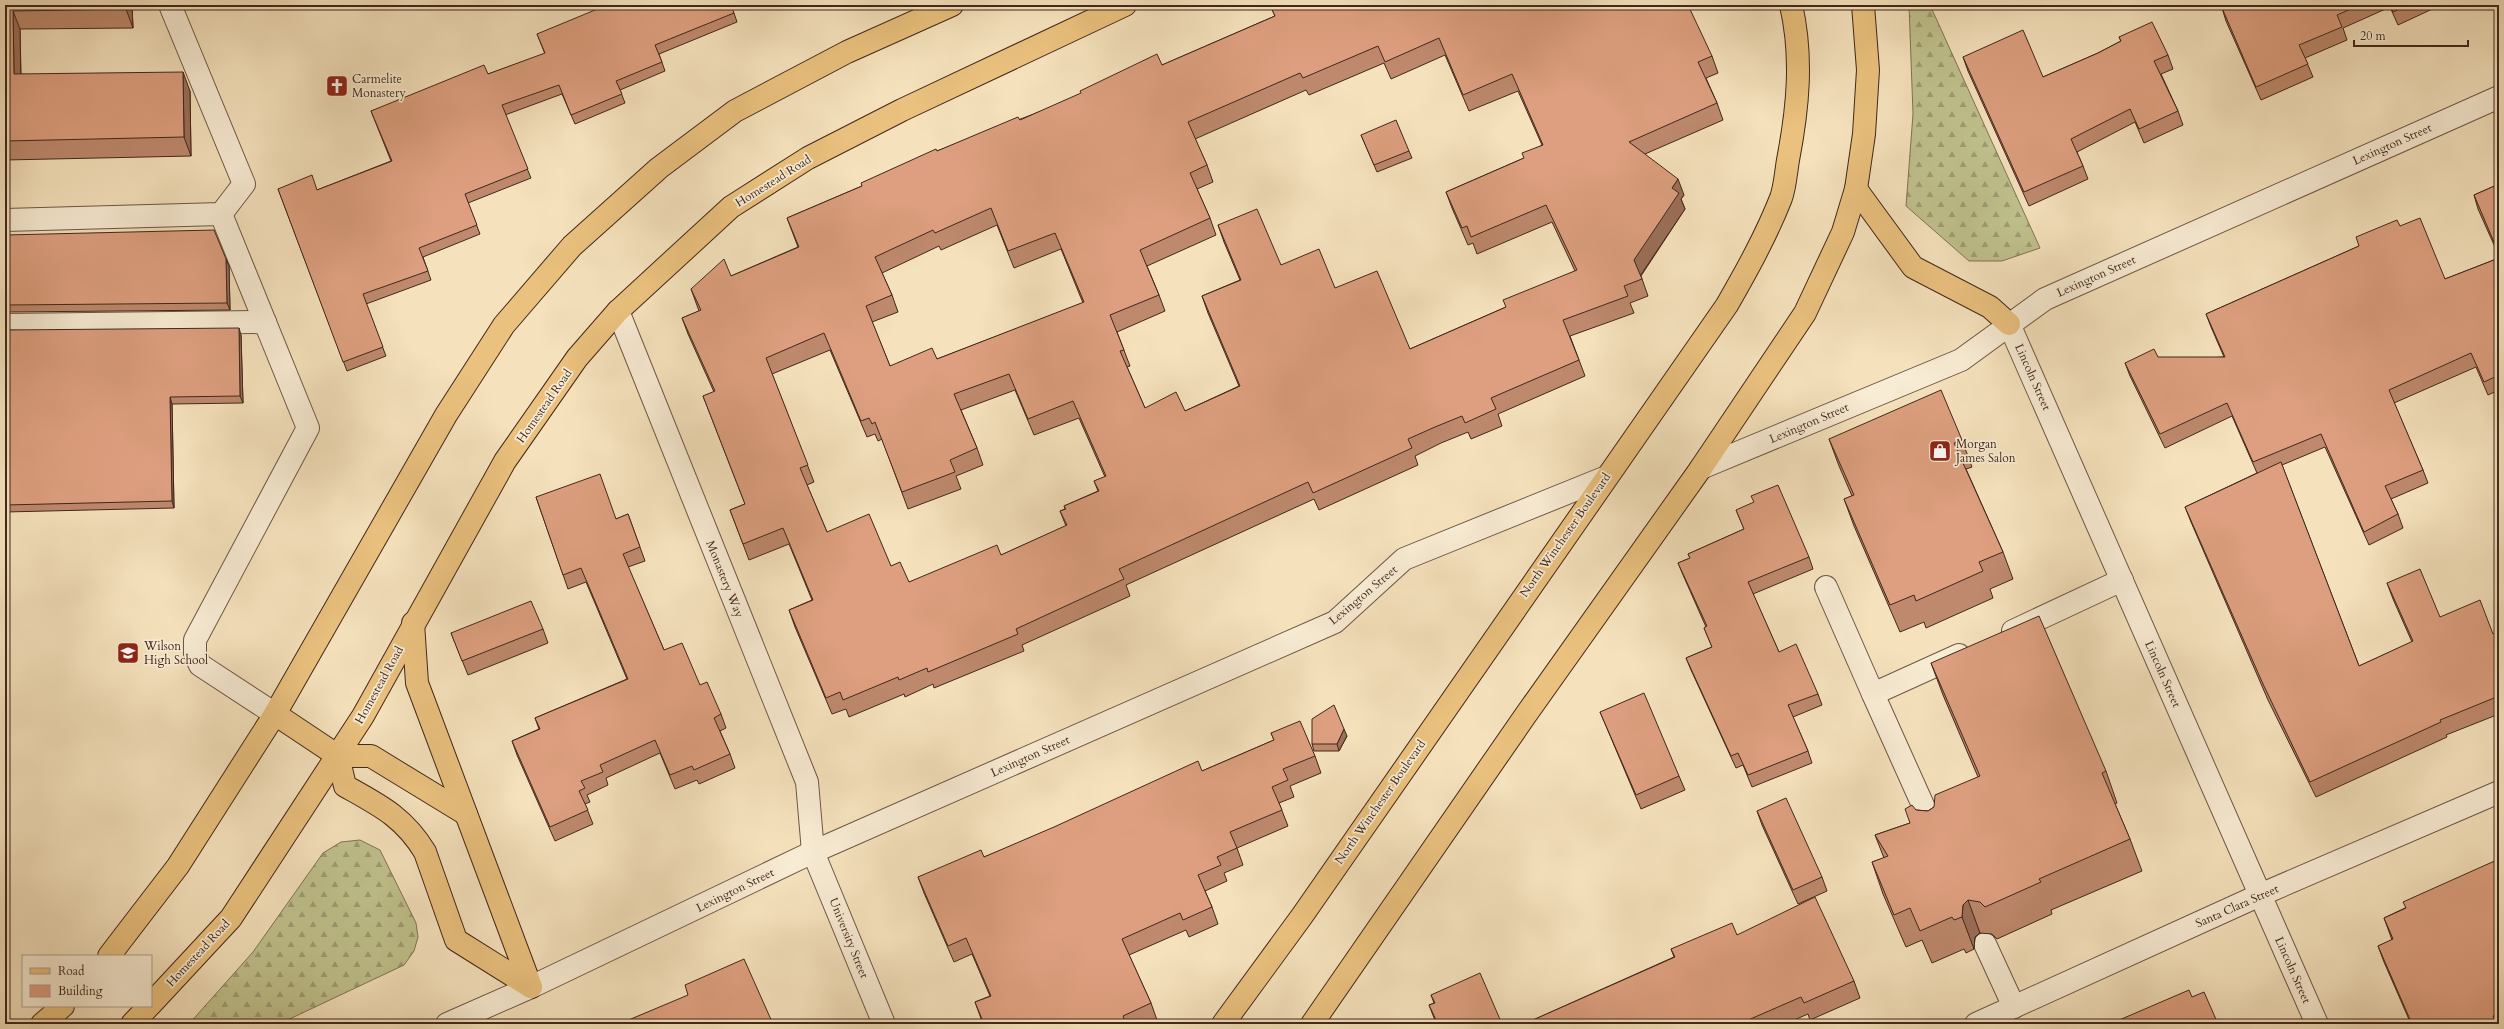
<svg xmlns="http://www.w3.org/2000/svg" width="2504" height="1029" font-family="Cardo,serif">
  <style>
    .forest { fill: url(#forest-firs); stroke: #807454 }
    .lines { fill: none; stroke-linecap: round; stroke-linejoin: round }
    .minor-casing { stroke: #6e5644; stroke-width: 24 }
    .major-casing { stroke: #41271b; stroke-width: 24 }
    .minor { stroke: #f8ecd4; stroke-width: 22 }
    .major { stroke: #eac17e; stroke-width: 22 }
    .wall { fill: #be896d; stroke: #41271b; fill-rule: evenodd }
    .shaded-wall { fill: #9b6f59; stroke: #41271b }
    .building { fill: #dd9f7f; stroke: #41271b; fill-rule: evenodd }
    .labels { text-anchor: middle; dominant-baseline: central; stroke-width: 3.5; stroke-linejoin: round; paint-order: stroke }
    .poi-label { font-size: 12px; fill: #41271b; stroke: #f8ecd4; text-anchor: start }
    .street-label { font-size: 12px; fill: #41271b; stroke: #f8ecd4 }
  </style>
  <defs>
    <pattern id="forest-firs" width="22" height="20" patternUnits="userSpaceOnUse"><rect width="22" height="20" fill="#c0c28e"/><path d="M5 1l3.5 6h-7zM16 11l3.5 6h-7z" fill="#9e9e73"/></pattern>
  </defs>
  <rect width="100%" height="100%" fill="#f5e2bd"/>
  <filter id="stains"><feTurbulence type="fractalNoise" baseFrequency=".005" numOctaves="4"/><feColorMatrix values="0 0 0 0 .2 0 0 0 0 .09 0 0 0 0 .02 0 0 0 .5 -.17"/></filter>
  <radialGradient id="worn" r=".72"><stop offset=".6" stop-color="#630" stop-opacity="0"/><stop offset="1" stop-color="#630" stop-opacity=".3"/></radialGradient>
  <g class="forest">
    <path d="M1909 5H1930L2040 248 2002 261H1969L1906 206 1913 114Z"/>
    <path d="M360 840 380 850 416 923 418 937 414 951 404 965 279 1024H189L253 952 323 853 341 842Z"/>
  </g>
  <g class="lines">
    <g class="minor-casing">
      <g id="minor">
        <path d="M221 214 308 428 195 640V654L200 665 275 714"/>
        <path d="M5 220 221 214 244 184 170 5"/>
        <path d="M618 311 807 782 813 852 884 1024"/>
        <path d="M2009 324 2317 1024"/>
        <path d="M5 325 265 322"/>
        <path d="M1701 468 1961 360 2045 299 2499 97"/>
        <path d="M1826 587 1873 694 1959 655"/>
        <path d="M2013 631 2122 580"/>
        <path d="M1873 694 1935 832"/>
        <path d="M1985 944 2014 1007"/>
        <path d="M447 1024 531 987 813 852 1335 622 1404 559 1604 478"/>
        <path d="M1976 1024 2260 895 2499 792"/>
      </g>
    </g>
    <g class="major-casing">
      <g id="major">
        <path d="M1856 189 1913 267 1990 307 2009 324"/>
        <path d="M413 623 417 683 531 987"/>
        <path d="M275 714 338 756H371L466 814"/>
        <path d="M338 756 345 786C379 805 404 817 425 852L456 940 531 987"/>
        <path d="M109 956 178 866 275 714 446 415 504 325 572 246 659 168 735 111 847 52 952 5"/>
        <path d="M151 1004 231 918 363 716 505 461 577 358 618 311 731 207 808 158 902 110 1125 5"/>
        <path d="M42 1024 63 1006"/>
        <path d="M132 1024 149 1006"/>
        <path d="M1223 1024 1302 916 1727 305C1747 270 1766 236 1781 198 1785 187 1786 172 1788 160 1798 108 1803 57 1791 5"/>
        <path d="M1312 1024 1525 716 1701 468 1805 313 1843 232 1856 189 1864 134 1868 70 1863 5"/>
      </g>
    </g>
    <use href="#minor" class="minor"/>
    <use href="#major" class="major"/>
  </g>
  <g class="wall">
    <path d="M5 5H132L133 28 20 29 21 74 190 91 191 156 5 160Z"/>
    <path d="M1270 5 1712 56 1718 73 1706 78 1717 103 1723 120 1645 154 1684 195 1681 199 1685 209 1641 276 1648 296 1630 303 1634 313 1570 336 1585 376 1498 414 1502 426 1471 439 1468 432 1441 443 1415 456 1418 465 1319 510 1314 499 1126 585 1130 596 1022 645 1024 651 934 688 933 684 905 697 904 694 849 717 846 709 832 714 795 627 789 610 812 600 789 544 749 560 730 510 745 504 703 396 714 392 688 334 682 318 699 311 691 289 731 276 798 247 787 218 862 186 937 151 1162 65 1275 16ZM1445 55 1469 111 1518 91 1542 145 1524 158 1446 192 1452 208 1468 245 1473 243 1477 254 1552 222 1575 271 1506 307 1410 349 1335 288 1281 265 1218 225 1224 242 1240 280 1202 296 1208 313 1239 386 1185 411 1145 408 1127 367 1130 366 1117 332 1165 311 1159 295 1147 266 1216 235 1210 218 1197 189 1213 182 1207 165 1195 139 1306 90 1309 95 1384 63 1391 79ZM997 225 1014 268 1061 249 1083 303 937 359 890 366 872 322 898 312 892 295 882 273 939 246 941 250ZM830 350 867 437 875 434 878 441 882 439 908 509 961 489 956 476 983 465 977 448 961 410 1015 390 1034 435 1079 418 1105 477 1094 481 1098 491 1064 506 1065 509 1060 511 1066 526 1001 555 909 582 891 566 827 532 807 485 814 482 772 374Z"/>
    <path d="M2229 5H2441L2398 25 2390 7 2343 28 2347 40 2305 58 2313 77 2261 100 2226 21 2222 8Z"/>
    <path d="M734 13 737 22 659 54 665 71 620 90 625 103 575 124 562 94 505 115 531 178 468 203 480 234 423 257 431 280 366 304 386 356 347 371 278 189 317 190 391 161 371 111 488 74 545 54 537 34Z"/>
    <path d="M2119 37 2168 55 2173 69 2161 74 2178 111 2183 125 2144 143 2135 122 2077 152 2083 166 2088 179 2029 206 1968 71 1963 57 2043 77 2098 53 2121 41Z"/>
    <path d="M1361 135 1409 151 1412 158 1377 172Z"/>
    <path d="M2499 184V256L2478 209 2474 195Z"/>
    <path d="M2400 226 2445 279 2499 258V390L2488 395 2476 367 2394 403 2423 470 2428 483 2391 499 2398 514 2403 528 2369 545 2325 447 2282 465 2359 666 2412 642 2393 599 2387 583 2440 617 2493 634 2499 631V714L2446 735 2447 737 2316 797 2268 700 2191 522 2185 507 2257 473 2232 416 2165 448 2130 376 2125 363 2224 357 2211 327 2206 314 2359 246Z"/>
    <path d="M5 235 226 259 229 266 230 310 5 312Z"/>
    <path d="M5 330 241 335 243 403 172 404 174 508 5 512Z"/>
    <path d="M1829 439 1962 440 1972 467 1966 469 2003 552 2013 579 1990 589 1993 598 1926 628 1924 622 1900 632 1854 526 1844 499 1852 496 1839 466Z"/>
    <path d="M536 497 616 519 628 514 645 561 628 567 664 650 700 685 721 714 726 728 720 731 730 754 735 768 699 784 697 780 675 789 660 753 606 778 608 785 587 795 590 802 585 804 593 824 555 841 517 755 512 741 539 729 535 718 627 679 586 582 568 589Z"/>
    <path d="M1736 510 1809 557 1813 569 1753 594 1779 652 1818 694 1822 705 1793 717 1808 751 1812 763 1752 787 1743 765 1736 768 1691 670 1686 658 1712 647 1704 628 1706 627 1683 575 1678 563 1690 558 1688 554 1744 529Z"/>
    <path d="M543 629 548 643 468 675 451 633Z"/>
    <path d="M1931 663 2106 771 2117 803 2115 804 2130 839 2142 871 2051 910 2052 914 1997 939 1992 934 1980 933 1975 937 1974 949 1966 953 1964 949 1932 963 1922 940 1906 947 1883 894 1872 862 1884 858 1875 835 1910 823 1916 810 1928 811 1978 777 1943 695Z"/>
    <path d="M1600 712 1679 776 1685 790 1641 809 1606 726Z"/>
    <path d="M1271 733 1315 756 1321 773 1290 786 1294 797 1279 803 1288 826 1237 848 1243 865 1224 873 1227 881 1205 891 1212 907 1218 924 1189 937 1186 930 1129 955 1151 1003 1157 1020 1148 1024H983L975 1002 990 996 972 954 954 962 924 893 918 877 984 857 1202 771 1274 740Z"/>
    <path d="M1347 736 1339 751H1314L1312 744Z"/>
    <path d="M1757 811 1822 877 1827 891 1798 904 1762 825Z"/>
    <path d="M2499 859V1024H2411L2384 962 2378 946 2392 940 2384 918 2405 908Z"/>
    <path d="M1737 935 1854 981 1860 998 1810 1020 1808 1014 1785 1024H1524L1674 957 1671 949Z"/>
    <path d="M1431 995 1502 1024 1436 1023 1429 1005 1434 1003Z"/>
  </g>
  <g class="shaded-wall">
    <path d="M126 5H132L133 28 126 9Z"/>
    <path d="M13 11 20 29 21 93 14 74Z"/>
    <path d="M183 72 190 91 191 156 184 137Z"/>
    <path d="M1678 179 1684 195 1681 199 1685 209 1640 276 1634 260 1672 188Z"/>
    <path d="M226 259 229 266 230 310 227 303Z"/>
    <path d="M239 328 241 335 243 403 240 396Z"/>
    <path d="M170 397 172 404 174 508 172 501Z"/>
    <path d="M1344 729 1347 736 1339 751 1337 744Z"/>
    <path d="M1968 900 1980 933 1975 937 1974 949 1962 917 1963 905Z"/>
  </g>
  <g class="building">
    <path d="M5 5H126V9L13 11 14 74 183 72 184 137 5 141Z"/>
    <path d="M607 5H731L734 13 655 45 662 62 616 81 622 94 571 115 559 85 502 105 528 169 465 194 477 225 419 248 428 271 363 294 383 347 343 362 278 189 312 175 317 190 392 161 371 111 484 65 488 74 545 53 537 34Z"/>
    <path d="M1270 5H1688L1712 56 1698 62 1717 103 1629 142 1678 179 1672 188 1679 193 1634 260 1642 279 1624 286 1628 296 1563 320 1579 360 1491 398 1496 409 1465 423 1462 416 1435 427 1408 439 1412 448 1313 493 1308 482 1119 569 1124 579 1016 629 1018 634 928 672 927 668 899 680 898 677 843 700 840 692 826 698 789 610 813 600 783 528 743 544 730 510 745 504 703 396 715 391 682 318 701 310 691 289 724 259 731 276 799 247 787 218 862 186 861 183 936 149 937 151 1018 117 1020 120 1081 93 1080 91 1157 54 1162 65 1275 16ZM1439 38 1463 95 1512 74 1543 145 1522 153 1524 158 1446 192 1462 228 1467 226 1471 237 1546 205 1577 270 1503 300 1506 307 1410 349 1377 271 1335 288 1319 249 1281 265 1257 209 1218 225 1241 280 1202 296 1240 386 1185 411 1176 392 1145 408 1120 351 1124 350 1110 315 1159 295 1140 250 1210 218 1190 173 1207 165 1188 122 1300 73 1303 78 1378 46 1385 62ZM991 208 1008 251 1055 233 1084 302 937 359 932 348 890 366 866 306 892 295 875 257 933 230 935 233ZM824 333 861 421 869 418 872 424 875 422 902 492 955 472 950 460 977 448 954 394 1009 374 1028 419 1073 401 1106 476 1094 481 1099 491 1064 506 1066 509 1060 511 1067 525 1001 555 997 545 909 582 900 562 891 566 869 514 827 532 800 468 808 465 766 358Z"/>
    <path d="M2229 5H2360L2337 15 2342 27 2299 45 2308 64 2256 87 2222 8Z"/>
    <path d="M2390 5H2408L2393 12Z"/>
    <path d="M2152 22 2168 55 2154 61 2178 111 2139 129 2130 109 2071 139 2083 166 2024 192 1963 57 2023 30 2043 77 2098 53 2121 41 2119 37Z"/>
    <path d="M1396 120 1409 151 1374 165 1361 135Z"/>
    <path d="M2499 184V254L2474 195Z"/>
    <path d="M2420 218 2445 279 2499 258V375L2484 382 2471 353 2389 390 2423 470 2385 486 2398 514 2364 532 2321 434 2253 462 2227 403 2160 434 2125 363 2154 349 2158 357H2225L2206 314 2359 246 2356 237 2397 220 2400 226Z"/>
    <path d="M214 230 226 259 227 303 5 305V235Z"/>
    <path d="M239 328 240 396 170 397 172 501 5 505V330Z"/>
    <path d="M1941 390 1962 440 1954 443 2003 552 1979 562 1983 571 1916 601 1914 595 1890 605 1844 499 1854 495 1829 439Z"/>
    <path d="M2281 462 2359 666 2413 641 2387 583 2420 569 2440 617 2480 600 2493 634 2499 631V696L2440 720 2441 722 2310 782 2263 684 2185 507Z"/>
    <path d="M600 474 616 519 628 514 640 547 623 554 664 650 682 643 700 685 707 682 721 714 714 718 730 754 694 770 692 766 670 775 655 740 600 765 603 772 581 781 585 788 579 791 588 810 550 827 512 741 540 729 535 718 628 679 581 568 563 575 536 497Z"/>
    <path d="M1778 485 1809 557 1748 582 1779 652 1796 644 1818 694 1788 705 1808 751 1748 775 1738 753 1731 756 1686 658 1712 647 1704 628 1707 626 1678 563 1690 558 1688 554 1744 529 1736 510 1754 502 1751 496Z"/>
    <path d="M531 601 543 629 462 661 451 633Z"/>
    <path d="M2039 616 2106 771 2102 773 2130 839 2039 879 2041 882 1985 907 1980 902 1968 900 1963 905 1962 917 1954 920 1952 917 1920 931 1910 908 1894 915 1872 862 1888 856 1875 835 1910 823 1905 809 1912 805 1916 810 1928 811 1934 807 1935 795 1980 776 1931 663Z"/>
    <path d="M1644 693 1679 776 1636 795 1600 712Z"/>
    <path d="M1334 705 1344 729 1337 744H1312V719Z"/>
    <path d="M1300 721 1315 756 1283 769 1288 780 1272 787 1282 810 1230 832 1237 848 1217 857 1221 865 1198 875 1212 907 1183 920 1180 913 1122 939 1151 1003 1123 1016 1126 1024H984L975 1002 991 996 966 938 948 946 918 877 981 850 984 857 1054 827 1198 761 1202 771 1274 740 1271 733Z"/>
    <path d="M1786 798 1822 877 1793 890 1757 811Z"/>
    <path d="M2499 859V1013L2493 1016 2497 1024H2412L2378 946 2393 939 2384 918 2406 908 2403 902Z"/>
    <path d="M1815 897 1854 981 1804 1003 1801 997 1739 1024H1524L1675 957 1671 949 1732 923 1737 935Z"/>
    <path d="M744 959 773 1024H619L688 995 685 985Z"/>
    <path d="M1480 973 1502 1024H1434L1437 1022 1429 1005 1435 1003 1431 995Z"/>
    <path d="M2189 990 2192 997 2204 992 2218 1024H2110Z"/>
  </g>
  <defs>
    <g id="church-square" transform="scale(1.15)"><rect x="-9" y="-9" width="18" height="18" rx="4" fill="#8f2418" stroke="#f8ecd4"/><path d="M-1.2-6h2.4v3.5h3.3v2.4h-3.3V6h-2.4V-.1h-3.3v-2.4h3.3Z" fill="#fff"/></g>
    <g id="shop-square" transform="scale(1.15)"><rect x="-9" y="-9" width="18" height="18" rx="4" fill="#8f2418" stroke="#f8ecd4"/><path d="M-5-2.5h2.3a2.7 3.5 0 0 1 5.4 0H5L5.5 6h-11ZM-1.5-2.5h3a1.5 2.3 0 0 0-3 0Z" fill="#fff"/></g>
    <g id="school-square" transform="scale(1.15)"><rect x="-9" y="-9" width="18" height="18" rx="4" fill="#8f2418" stroke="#f8ecd4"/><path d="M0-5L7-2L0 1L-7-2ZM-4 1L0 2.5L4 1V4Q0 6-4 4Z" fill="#fff"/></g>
  </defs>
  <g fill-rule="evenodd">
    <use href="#church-square" x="337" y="86"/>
    <use href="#shop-square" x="1940" y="451"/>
    <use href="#school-square" x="128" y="653"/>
  </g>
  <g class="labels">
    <g class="poi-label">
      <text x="352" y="79">Carmelite<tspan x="352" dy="14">Monastery</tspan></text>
      <text x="1956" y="444">Morgan<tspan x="1956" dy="14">James Salon</tspan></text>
      <text x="144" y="646">Wilson<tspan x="144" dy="14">High School</tspan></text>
    </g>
    <g class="street-label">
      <text transform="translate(2392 144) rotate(-24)">Lexington Street</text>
      <text transform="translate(773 181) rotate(-32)">Homestead Road</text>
      <text transform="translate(2096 276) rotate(-24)">Lexington Street</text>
      <text transform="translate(2033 377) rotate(66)">Lincoln Street</text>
      <text transform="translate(544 406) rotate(-55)">Homestead Road</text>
      <text transform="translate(1809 423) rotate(-23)">Lexington Street</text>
      <text transform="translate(1565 535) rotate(-55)">North Winchester Boulevard</text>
      <text transform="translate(725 579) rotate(68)">Monastery Way</text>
      <text transform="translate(1363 595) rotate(-40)">Lexington Street</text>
      <text transform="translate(2163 674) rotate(66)">Lincoln Street</text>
      <text transform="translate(379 685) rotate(-61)">Homestead Road</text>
      <text transform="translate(1030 756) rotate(-24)">Lexington Street</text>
      <text transform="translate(1380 802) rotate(-55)">North Winchester Boulevard</text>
      <text transform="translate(735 890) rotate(-26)">Lexington Street</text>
      <text transform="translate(2237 906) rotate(-24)">Santa Clara Street</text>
      <text transform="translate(849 938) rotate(68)">University Street</text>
      <text transform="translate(198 953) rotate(-47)">Homestead Road</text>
      <text transform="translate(2293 970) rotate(66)">Lincoln Street</text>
    </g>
  </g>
  <rect width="2504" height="1029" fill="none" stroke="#f5e2bd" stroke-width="20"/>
  <rect x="6" y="6" width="2492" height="1017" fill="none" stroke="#41271b" stroke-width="2"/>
  <rect x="10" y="10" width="2484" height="1009" fill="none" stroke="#41271b"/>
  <rect x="22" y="955" width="130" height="52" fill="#f8ecd4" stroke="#af9d8a"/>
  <rect x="30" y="968" width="20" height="6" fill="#eac17e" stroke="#af9d8a"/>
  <text x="58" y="975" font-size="12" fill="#41271b">Road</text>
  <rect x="30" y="985" width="20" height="12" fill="#dd9f7f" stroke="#af9d8a"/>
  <text x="58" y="995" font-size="12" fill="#41271b">Building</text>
  <path d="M2354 40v6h114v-6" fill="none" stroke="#41271b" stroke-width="2"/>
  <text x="2360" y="40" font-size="12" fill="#41271b" stroke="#f8ecd4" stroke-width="3" paint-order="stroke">20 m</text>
  <rect width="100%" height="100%" filter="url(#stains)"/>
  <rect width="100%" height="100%" fill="url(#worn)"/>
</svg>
